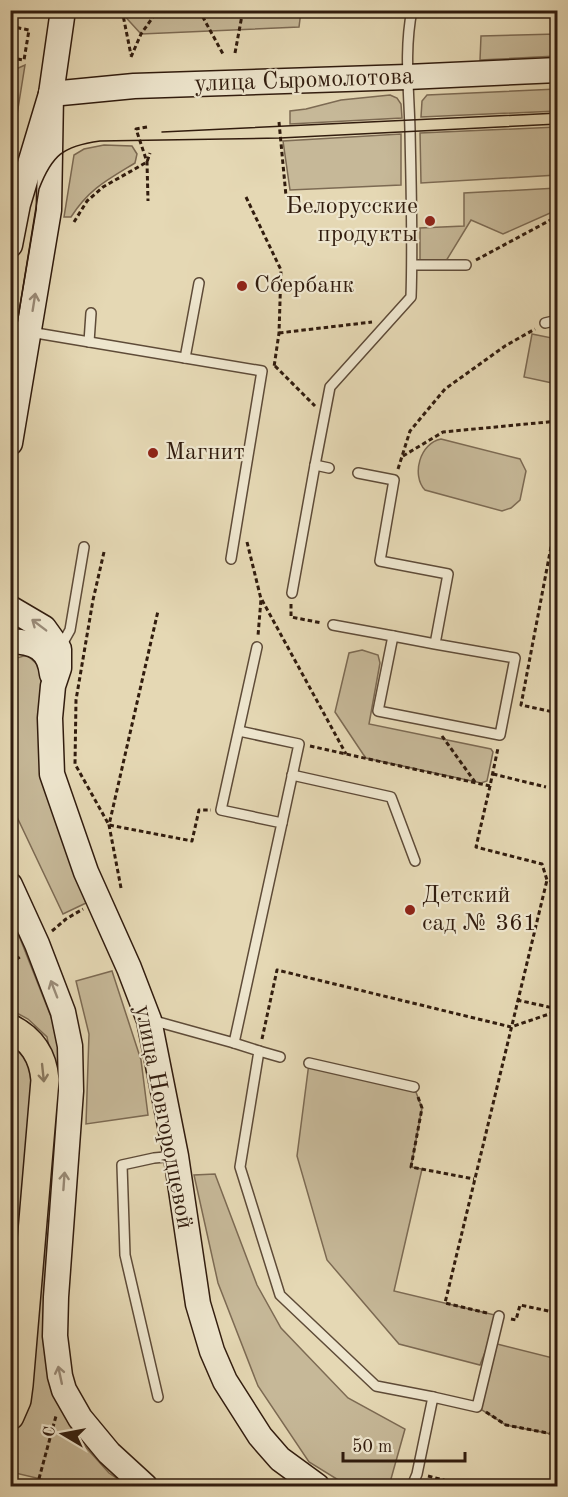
<svg xmlns="http://www.w3.org/2000/svg" width="568" height="1497" font-family="'Old Standard TT',serif">
  <style>
    .green { fill: #c6b898; stroke: #7c6a53; stroke-width: 1.5 }
    .lines { fill: none; stroke-linecap: round; stroke-linejoin: round }
    .lane-casing { stroke: #5e4b38; stroke-width: 12 }
    .secondary-casing { stroke: #311c0e; stroke-width: 27 }
    .primary-casing { stroke: #311c0e; stroke-width: 30 }
    .path { stroke: #311c0e; stroke-width: 3; stroke-dasharray: 4.5 3; stroke-linecap: butt }
    .lane { stroke: #eee6ce; stroke-width: 9 }
    .secondary { stroke: #eee6ce; stroke-width: 24 }
    .primary { stroke: #e5d8b4; stroke-width: 27 }
    .tram { stroke: #311c0e; stroke-width: 1.5 }
    .oneway { stroke: #998b78 }
    .oneway2 { stroke: #8b7a61 }
    .poi-dot { fill: #8f2418; stroke: #eee6ce; stroke-width: 2 }
    .labels { text-anchor: middle; dominant-baseline: central; stroke-width: 4.5; stroke-linejoin: round; paint-order: stroke }
    .street-label { font-size: 24px; fill: #311c0e; stroke: #eee6ce }
    .poi-label { font-size: 24px; fill: #311c0e; stroke: #eee6ce; text-anchor: start }
  </style>
  <rect width="100%" height="100%" fill="#e5d8b4"/>
  <filter id="stains"><feTurbulence type="fractalNoise" baseFrequency=".00333" numOctaves="4"/><feColorMatrix values="0 0 0 0 .2 0 0 0 0 .09 0 0 0 0 .02 0 0 0 .5 -.17"/></filter>
  <radialGradient id="worn" r=".72"><stop offset=".6" stop-color="#630" stop-opacity="0"/><stop offset="1" stop-color="#630" stop-opacity=".3"/></radialGradient>
  <g class="green">
    <path d="M120 11H301L299 27 141 34Z"/>
    <path d="M557 34V56L480 60 481 36Z"/>
    <path d="M25 65 11 152V105L16 69Z"/>
    <path d="M557 89V111L421 117 422 101 427 95Z"/>
    <path d="M390 95 397 98 401 104 402 118 290 124V111L306 109 341 100Z"/>
    <path d="M557 127V175L421 183 420 133Z"/>
    <path d="M401 134V185L290 190 283 141Z"/>
    <path d="M104 145 132 146 137 154 135 163C107 180 89 189 71 217H64L74 155 84 149Z"/>
    <path d="M557 188V210L503 234 471 220 446 261H420V228L464 226V193Z"/>
    <path d="M532 334 557 339V384L524 377Z"/>
    <path d="M441 439 520 459 526 471 520 500 511 508 502 511 425 490C411 475 420 443 441 439Z"/>
    <path d="M362 650 378 655 380 663 369 724 491 749 493 752 487 781 481 783 366 758 363 754 335 712 349 653Z"/>
    <path d="M27 655 42 669 40 771 86 903 63 914 17 817 11 789 10 660Z"/>
    <path d="M10 913 59 1037 63 1058 54 1387 73 1433 109 1473 128 1486H70L11 1472V1432L15 1428 24 1409 53 1068 47 1037 28 1019 11 1010Z"/>
    <path d="M112 971 141 1060 148 1115 86 1124 89 1034 76 981Z"/>
    <path d="M11 1038 28 1055 33 1082 30 1126 11 1320Z"/>
    <path d="M309 1063 414 1087 422 1108 411 1167 422 1169 394 1291 499 1316 480 1365 399 1344 327 1260 297 1156Z"/>
    <path d="M215 1174 257 1285 281 1328 348 1398 405 1429 389 1486H348L309 1462 258 1386 218 1283 194 1175Z"/>
    <path d="M493 1343 557 1359V1435L506 1425 477 1407Z"/>
  </g>
  <g class="lines">
    <g class="lane-casing">
      <g id="lane">
        <path d="M331 10 371 12V10"/>
        <path d="M413 265H466"/>
        <path d="M545 323 558 320"/>
        <path d="M30 332 262 371 231 559"/>
        <path d="M89 342 91 313"/>
        <path d="M185 358 199 283"/>
        <path d="M329 468 315 465 330 387 411 297C413 242 411 186 410 130 409 90 404 50 412 10"/>
        <path d="M358 473 394 480 380 561 448 574 435 644 515 658 500 735 378 711 393 636 435 644"/>
        <path d="M292 593 315 465"/>
        <path d="M333 625 393 636"/>
        <path d="M61 646 70 630 84 547"/>
        <path d="M239 731 299 744 282 823"/>
        <path d="M292 775 391 797 415 861"/>
        <path d="M556 793 558 794"/>
        <path d="M151 1020 234 1043 282 823 221 810 257 647"/>
        <path d="M234 1043 259 1051 240 1167 280 1295 376 1386 433 1397"/>
        <path d="M259 1051 280 1057"/>
        <path d="M309 1063 414 1087"/>
        <path d="M158 1397 125 1255 122 1165 154 1158 176 1156"/>
        <path d="M412 1486 417 1474 433 1397 477 1407 499 1316"/>
      </g>
    </g>
    <g class="secondary-casing">
      <g id="secondary">
        <path d="M51 94 134 86 407 77 558 70"/>
        <path d="M10 245 18 204 51 94 63 10"/>
        <path d="M10 443 49 210 51 94"/>
        <path d="M10 608 44 628 59 649V668L53 686 50 718 52 774 86 872 129 968 149 1020 176 1156 198 1304 212 1351 225 1381 260 1436 280 1459 317 1486"/>
        <path d="M10 641C35 642 49 648 52 674"/>
        <path d="M10 885 37 944 63 1012 70 1046 71 1091 56 1297 55 1336 60 1376 64 1390 80 1418 109 1453 145 1486"/>
      </g>
    </g>
    <g class="primary-casing">
      <path id="primary" d="M10 1028C32 1039 43 1056 45 1080L19 1385 17 1400 10 1416"/>
    </g>
    <g class="path">
      <path d="M122 10 131 55"/>
      <path d="M199 10 223 54"/>
      <path d="M10 36H13"/>
      <path d="M235 53 243 10"/>
      <path d="M131 57 141 34 158 10"/>
      <path d="M10 58 24 60 29 30 14 27"/>
      <path d="M279 122 286 196"/>
      <path d="M147 127 136 129 147 162 148 201"/>
      <path d="M246 197 281 270 279 333 274 367"/>
      <path d="M74 222 87 201 103 187 147 162 150 153"/>
      <path d="M476 260 558 216"/>
      <path d="M279 333 372 322"/>
      <path d="M275 366 315 406"/>
      <path d="M403 456 443 432 558 421"/>
      <path d="M398 469 410 431 445 389 505 346 535 329"/>
      <path d="M558 510 521 705 558 713"/>
      <path d="M247 542 261 599 258 636"/>
      <path d="M104 552 93 600 76 700 75 764 109 825 192 841 199 810H211"/>
      <path d="M262 600 346 754"/>
      <path d="M291 604V617L322 623"/>
      <path d="M442 736 475 782"/>
      <path d="M310 746 490 786 498 748"/>
      <path d="M493 774 546 787"/>
      <path d="M490 786 476 847 542 864 547 880 558 883"/>
      <path d="M121 888 109 825 158 611"/>
      <path d="M52 931 66 919 83 909"/>
      <path d="M10 964 21 956"/>
      <path d="M517 1000 558 1009"/>
      <path d="M262 1039 277 970 511 1027 558 1011"/>
      <path d="M418 1097 422 1108 411 1167 474 1179"/>
      <path d="M487 1313 445 1303 547 880"/>
      <path d="M511 1319 516 1320 520 1305 558 1313"/>
      <path d="M486 1412 506 1425 558 1435"/>
      <path d="M428 1476 466 1486"/>
      <path d="M37 1486 56 1416"/>
    </g>
    <use href="#lane" class="lane"/>
    <use href="#secondary" class="secondary"/>
    <use href="#primary" class="primary"/>
    <g class="tram">
      <path d="M162 132 558 113"/>
      <path d="M10 367 39 189C52 155 63 146 100 141L280 138 558 124"/>
    </g>
  </g>
  <defs><path id="oneway-shaft" d="M-6 0H5M1.5-3L5.5 0L1.5 3" fill="none" stroke-width="1.6" stroke-linecap="round" stroke-linejoin="round" transform="scale(1.5)"/></defs>
  <g class="oneway">
    <use href="#oneway-shaft" transform="translate(34 302) rotate(-81)"/>
    <use href="#oneway-shaft" transform="translate(39 625) rotate(-143)"/>
    <use href="#oneway-shaft" transform="translate(54 989) rotate(-111)"/>
    <use href="#oneway-shaft" transform="translate(64 1181) rotate(-86)"/>
    <use href="#oneway-shaft" transform="translate(60 1375) rotate(-102)"/>
  </g>
  <use class="oneway2" href="#oneway-shaft" transform="translate(43 1073) rotate(84)"/>
  <g class="poi-dot">
    <circle cx="430" cy="221" r="6"/>
    <circle cx="242" cy="286" r="6"/>
    <circle cx="153" cy="453" r="6"/>
    <circle cx="410" cy="910" r="6"/>
  </g>
  <g class="labels">
    <g class="street-label">
      <text transform="translate(304 81) rotate(-2)">улица Сыромолотова</text>
      <text transform="translate(163 1117) rotate(79)">улица Новгородцевой</text>
    </g>
    <g class="poi-label">
      <text x="418" y="207" text-anchor="end">Белорусские<tspan x="418" dy="28">продукты</tspan></text>
      <text x="254" y="286">Сбербанк</text>
      <text x="165" y="453">Магнит</text>
      <text x="422" y="896">Детский<tspan x="422" dy="28">сад № 361</tspan></text>
    </g>
  </g>
  <rect width="568" height="1497" fill="none" stroke="#e5d8b4" stroke-width="36"/>
  <rect x="12" y="12" width="544" height="1473" fill="none" stroke="#311c0e" stroke-width="3"/>
  <rect x="18" y="18" width="532" height="1461" fill="none" stroke="#311c0e" stroke-width="1.5"/>
  <g transform="translate(63 1434) rotate(280)" stroke="#eee6ce" stroke-width="4.5" paint-order="stroke">
  <path d="M0-4.5L10 22L0 15L-10 22Z" fill="#311c0e"/>
  <text y="-9" font-size="16" font-weight="bold" text-anchor="middle" fill="#311c0e">С</text>
  </g>
  <path d="M343 1452v9h122v-9" fill="none" stroke="#311c0e" stroke-width="3"/>
  <text x="352" y="1452" font-size="18" fill="#311c0e" stroke="#eee6ce" stroke-width="4.5" paint-order="stroke">50 m</text>
  <rect width="100%" height="100%" filter="url(#stains)"/>
  <rect width="100%" height="100%" fill="url(#worn)"/>
</svg>
